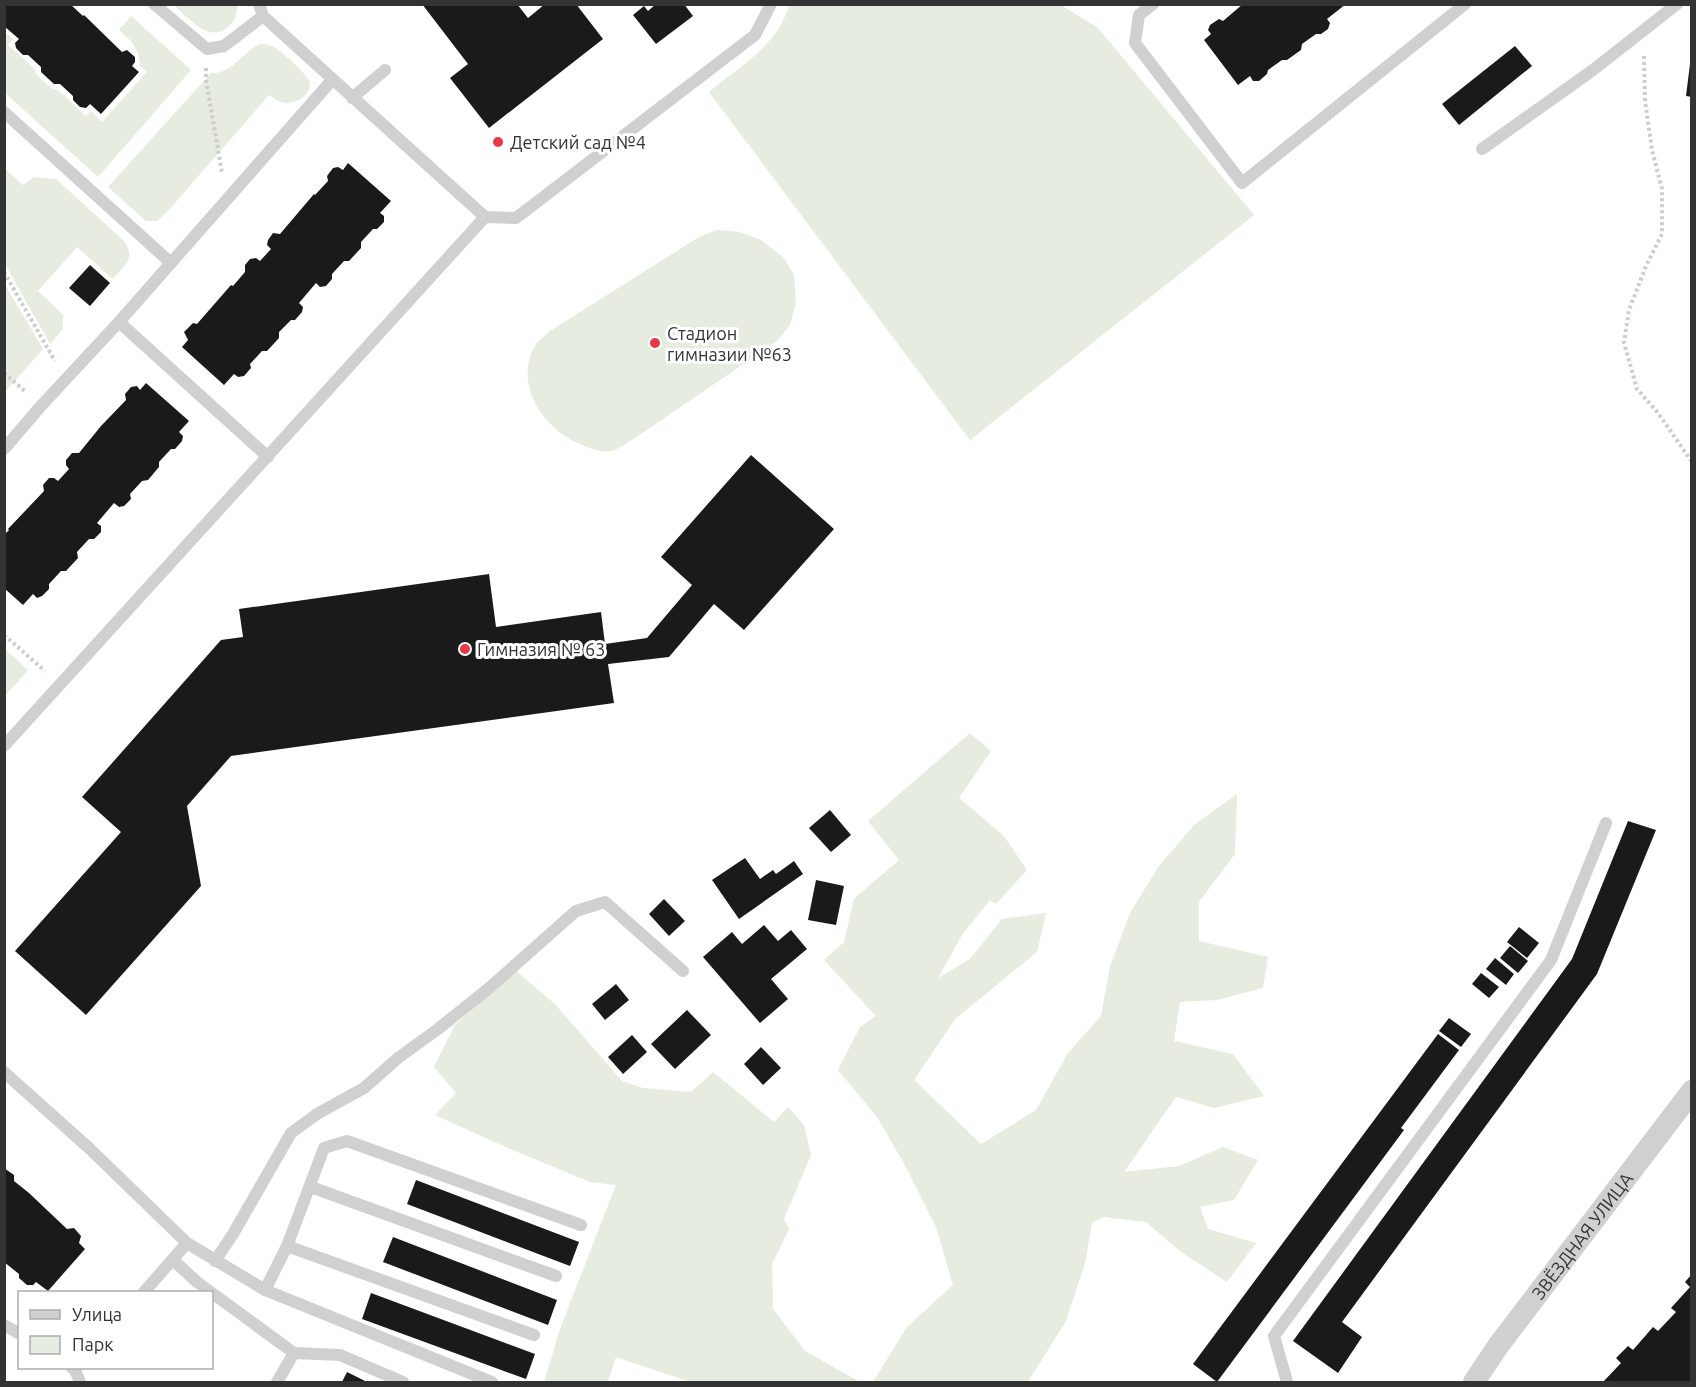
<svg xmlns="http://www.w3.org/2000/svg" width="1696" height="1387" font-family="Ubuntu,sans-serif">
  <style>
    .green { fill: #e6ecdf }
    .building { fill: #1a1a1a }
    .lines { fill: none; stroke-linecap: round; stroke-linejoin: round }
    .path { stroke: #cdcdcd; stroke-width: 4; stroke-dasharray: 3 3; stroke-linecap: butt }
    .service { stroke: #d0d0d0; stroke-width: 12 }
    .minor { stroke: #d0d0d0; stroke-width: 22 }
    .poi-dot { fill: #e63946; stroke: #fff; stroke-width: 2 }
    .labels { text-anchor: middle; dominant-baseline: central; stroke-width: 6; stroke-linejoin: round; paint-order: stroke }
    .poi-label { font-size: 18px; fill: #333; stroke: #fff; text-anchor: start }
    .street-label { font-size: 18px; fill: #333; stroke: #fff }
  </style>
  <rect width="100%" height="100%" fill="#fff"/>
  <g class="green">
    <path d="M237 4C237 13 236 20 229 26 209 45 188 17 174 5Z"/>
    <path d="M789 5H1061L1098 28 1254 215 970 440 709 92C739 67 779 44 789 5Z"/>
    <path d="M131 16 191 70 98 177 5 93V32L13 39 8 45 34 68 36 74 52 89 59 91 86 116 91 111 102 122 147 72 140 66C140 49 131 40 119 30Z"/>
    <path d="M260 44C265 44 270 45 274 47 282 52 310 76 310 84 310 97 292 106 281 102 277 101 273 97 269 95L168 211 157 221H146L108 187 211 73C232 75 242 52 260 44Z"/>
    <path d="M4 168 23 185 34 177 56 179 123 240C137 258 125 264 113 279L77 247 38 291 63 315V329L50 344 5 264Z"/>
    <path d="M717 230 740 232 761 240 783 257 794 275 796 303 790 325 777 341 632 440C626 443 618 450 611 451 602 453 588 448 580 444 544 429 514 386 534 347 537 341 545 336 550 331L699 237Z"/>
    <path d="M4 283 43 349 5 392H4Z"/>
    <path d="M5 649 28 670 5 696Z"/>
    <path d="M970 733 991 751 959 798 1004 836 1027 870 996 904 990 900 962 935 938 978 970 959 1002 919 1046 913 1037 952 955 1019 914 1080 981 1144 1036 1110 1068 1053 1101 1016 1110 966 1131 911 1159 866 1194 825 1237 794 1235 854 1199 902V941L1268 957 1263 988 1217 1000 1180 1002 1174 1041 1233 1054 1264 1096 1214 1108 1176 1097 1124 1172 1179 1166 1223 1147 1258 1160 1234 1200 1200 1207 1208 1229 1256 1243 1227 1282 1181 1252 1146 1222 1104 1217 1092 1223 1085 1263 1066 1321 1028 1382H873L907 1327 953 1285 936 1227 906 1167 877 1117 838 1070 860 1027 876 1016 824 960 844 942 854 899 899 860 868 821Z"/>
    <path d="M515 970 555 1004 622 1081 643 1088 691 1092 713 1072 774 1122 788 1107 804 1125 811 1155 784 1219 789 1229 772 1264 773 1309 805 1351 860 1382H690L616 1357 608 1382H544L560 1329 616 1185 590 1182 508 1148 435 1115 456 1093 434 1067 455 1025Z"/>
  </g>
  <g class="building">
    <path d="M4 4H70L83 16 84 15 122 52 127 50 135 57V62L132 66 139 72 101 114 90 104 86 108 80 107 73 100V96L60 84H54L41 72V67L28 55H23L16 48 15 43 19 39 4 26Z"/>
    <path d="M422 4H517L528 18 545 4H576L603 39 489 128 450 78 468 64Z"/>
    <path d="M656 4H684L693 16 656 44 633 15 644 6 648 11Z"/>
    <path d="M1243 4H1346L1327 19 1330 23 1328 29 1321 34H1316L1302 44 1301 50 1287 60H1282L1268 70 1267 74 1259 81H1253L1250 76 1238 85 1204 40 1211 34 1208 30 1210 25 1219 19 1223 21Z"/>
    <path d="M1515 46 1532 66 1459 125 1442 104Z"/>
    <path d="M1690 64H1692V97L1686 96Z"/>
    <path d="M348 163 391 201 380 213 384 216V222L377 229H373L361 242V248L349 261H344L332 274V279L326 286 320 287 316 283 299 303 303 307 302 312 295 320H291L279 332V338L267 351H262L250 364 251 368 244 376 238 377 234 374 224 385 182 347 188 340 184 332 193 323 197 324 231 285 233 286 245 272V265L250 259 256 258 260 261 271 249 267 245 268 240 273 233 280 234 314 194 315 195 328 181 327 176 333 168 338 167 343 170Z"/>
    <path d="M90 265 110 283 90 306 69 288Z"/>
    <path d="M146 383 189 421 179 432 183 436 182 441 175 449H171L159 462V467L148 480 142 481 130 494 131 499 124 506 119 507 114 503 97 523 101 526V532L94 539H89L77 552 78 558 66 571H61L49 584V589L42 596 37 598 33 594 23 605 4 588V535L9 530 8 529 44 491 43 485 49 478H54L58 481 69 469 66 465V460L72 453H79L101 426 126 400 125 394 131 387 137 386 140 390Z"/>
    <path d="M751 455 834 529 744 630 714 604 669 657 608 664 614 703 231 756 187 806 201 886 86 1015 15 951 121 832 82 797 221 640 243 637 239 609 489 574 496 627 601 612 605 644 647 638 692 585 661 557Z"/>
    <path d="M830 810 851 835 831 852 809 828Z"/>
    <path d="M1628 821 1656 830 1597 974 1342 1322 1362 1337 1338 1373 1293 1341 1572 959Z"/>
    <path d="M745 858 760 879 773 870 776 874 794 861 803 874 739 919 712 880Z"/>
    <path d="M816 880 844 886 836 925 808 920Z"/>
    <path d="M664 899 685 921 669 936 649 914Z"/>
    <path d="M764 925 778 941 791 930 807 949 771 979 788 999 760 1023 703 957 732 932 742 944Z"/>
    <path d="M1519 927 1539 943 1527 958 1507 942Z"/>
    <path d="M1510 946 1528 961 1518 973 1500 958Z"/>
    <path d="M1495 958 1514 974 1506 985 1486 969Z"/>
    <path d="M1481 973 1499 987 1489 998 1472 984Z"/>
    <path d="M616 984 629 1000 605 1020 592 1004Z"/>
    <path d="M687 1010 711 1035 675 1069 651 1044Z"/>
    <path d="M1449 1018 1471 1034 1461 1047 1439 1031Z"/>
    <path d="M1438 1034 1459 1050 1401 1128 1404 1130 1217 1382 1193 1364Z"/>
    <path d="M632 1035 647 1052 623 1074 608 1057Z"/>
    <path d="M761 1047 781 1068 763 1085 744 1064Z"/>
    <path d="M4 1168 14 1175V1181L29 1193 67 1229 74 1228 81 1236 79 1243 85 1249 48 1291 36 1282 33 1285H27L19 1278V1274L4 1262Z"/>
    <path d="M416 1180 579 1242 570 1266 407 1204Z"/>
    <path d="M393 1237 557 1300 548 1325 383 1262Z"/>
    <path d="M1692 1274V1381L1690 1382H1603L1621 1363 1616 1358 1628 1346 1633 1350 1653 1327 1658 1331 1676 1312 1671 1308 1690 1287 1685 1282Z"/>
    <path d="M371 1293 535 1354 526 1379 362 1319Z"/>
    <path d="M347 1372 367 1382H342Z"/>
  </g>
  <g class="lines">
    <g class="path">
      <path d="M1644 56 1645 101 1652 150 1662 189V234L1646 266 1629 310 1624 343 1637 389 1658 413 1692 462"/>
      <path d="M206 68V80L222 173"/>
      <path d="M4 272 55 361"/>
      <path d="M4 373 26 392"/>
      <path d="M4 635 45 671"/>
    </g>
    <g class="service">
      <path d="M154 4 207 49 224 46 263 16"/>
      <path d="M259 4 263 16 485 217"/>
      <path d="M1153 4 1139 15 1135 43 1242 183 1465 4"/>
      <path d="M352 98 385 70"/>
      <path d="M4 112 171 263"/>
      <path d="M1482 149 1593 70 1677 4"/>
      <path d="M119 322 268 457"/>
      <path d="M4 449 40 407 119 322 332 80"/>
      <path d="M4 746 485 217 516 218 755 35 771 4"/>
      <path d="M4 1072 90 1149 187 1243 144 1292"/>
      <path d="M311 1187 556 1276"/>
      <path d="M187 1243 265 1290 492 1382"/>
      <path d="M287 1246 534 1335"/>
      <path d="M173 1260 197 1282 294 1353 340 1355 403 1382"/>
      <path d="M215 1261 233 1234 291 1133 317 1114 364 1088 398 1058 438 1029 488 989 576 911 605 902 683 971"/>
      <path d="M265 1290 287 1246 324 1148 347 1141 581 1225"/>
      <path d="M4 1325 20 1334"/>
      <path d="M72 1368 75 1370 80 1382"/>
      <path d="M277 1382 294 1353"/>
      <path d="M1287 1382 1274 1336 1551 960 1606 823"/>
    </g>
    <path class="minor" id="s1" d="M1474 1382 1498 1346 1692 1091"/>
  </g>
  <g class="poi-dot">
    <circle cx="498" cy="142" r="6"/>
    <circle cx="655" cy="343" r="6"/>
    <circle cx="465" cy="649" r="6"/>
  </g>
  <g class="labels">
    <g class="poi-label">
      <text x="510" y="142">Детский сад №4</text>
      <text x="667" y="333">Стадион<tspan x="667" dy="21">гимназии №63</tspan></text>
      <text x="477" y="649">Гимназия № 63</text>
    </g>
    <g class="street-label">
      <text stroke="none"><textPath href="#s1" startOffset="182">ЗВЁЗДНАЯ УЛИЦА</textPath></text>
    </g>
  </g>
  <rect width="1696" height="1387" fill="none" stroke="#333333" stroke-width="12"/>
  <rect x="18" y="1291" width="195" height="78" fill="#ffffff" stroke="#adadad" stroke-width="1.5"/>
  <rect x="30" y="1310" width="30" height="9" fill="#d0d0d0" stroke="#adadad" stroke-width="1.5"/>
  <text x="72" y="1321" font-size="18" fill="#333333">Улица</text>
  <rect x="30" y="1336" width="30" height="18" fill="#e6ecdf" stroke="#adadad" stroke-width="1.5"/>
  <text x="72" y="1351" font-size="18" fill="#333333">Парк</text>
</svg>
